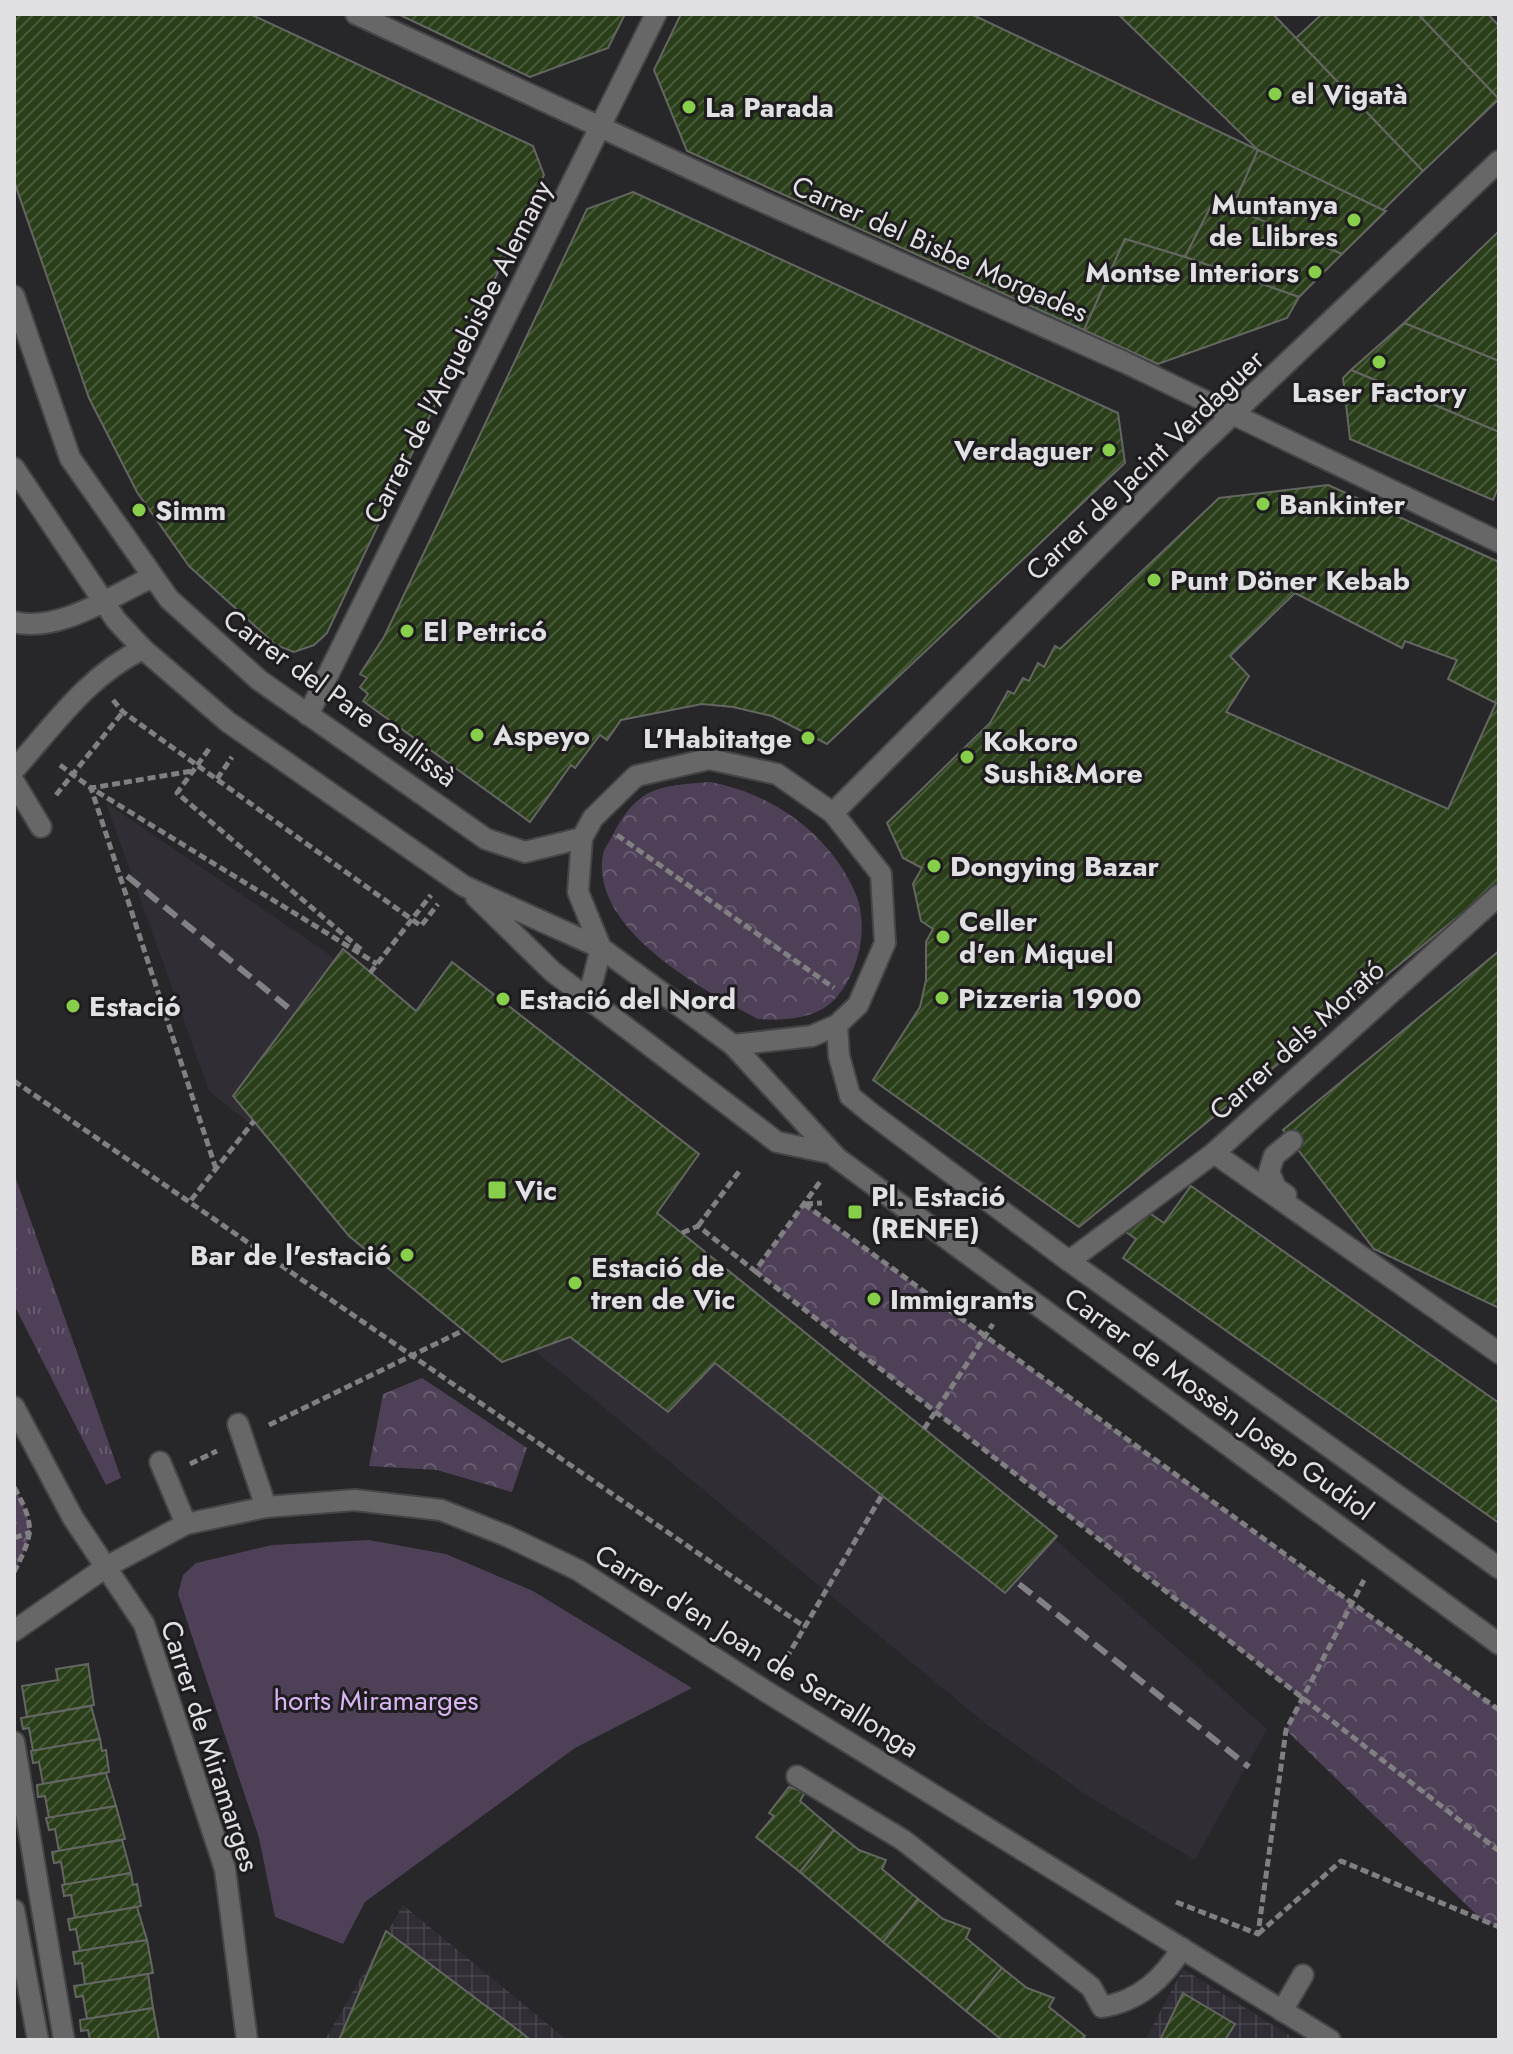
<svg xmlns="http://www.w3.org/2000/svg" width="1513" height="2054" font-family="Jost,sans-serif">
  <style>
    .built { fill: #312d35 }
    .industrial { fill: url(#industrial-grid) }
    .grass { fill: url(#grass-tufts) }
    .forest { fill: url(#forest-crowns) }
    .garden { fill: #4d4057 }
    .building { fill: url(#building-hatch); stroke: #646662; stroke-width: 2; fill-rule: evenodd }
    .lines { fill: none; stroke-linecap: round; stroke-linejoin: round }
    .minor-casing { stroke: #454447; stroke-width: 24 }
    .path { stroke: #807f81; stroke-width: 5; stroke-dasharray: 8 4; stroke-linecap: butt }
    .minor { stroke: #686768; stroke-width: 20 }
    .rail { stroke: #828184; stroke-width: 6; stroke-dasharray: 16 8; stroke-linecap: butt }
    .poi-dot { fill: #87cf4a; stroke: #1e1c1f; stroke-width: 3 }
    .labels { text-anchor: middle; dominant-baseline: central; stroke-width: 6; stroke-linejoin: round; paint-order: stroke }
    .poi-label { font-size: 28px; font-weight: bold; fill: #e1e0e2; stroke: #1e1c1f; text-anchor: start }
    .street-label { font-size: 28px; fill: #e1e0e2; stroke: #1e1c1f }
    .park-label { font-size: 28px; fill: #d9b5f4; stroke: #1e1c1f }
  </style>
  <defs>
    <pattern id="industrial-grid" width="8" height="8" patternUnits="userSpaceOnUse" patternTransform="scale(2)"><rect width="8" height="8" fill="#312d35"/><path d="M0 4h8M4 0v8" fill="none" stroke="#454148"/></pattern>
    <pattern id="grass-tufts" width="24" height="20" patternUnits="userSpaceOnUse" patternTransform="scale(2)"><rect width="24" height="20" fill="#4d4057"/><path d="M3 7l-1-3M5 7V3M7 7l1-3M15 17l-1-3M17 17v-4M19 17l1-3" fill="none" stroke="#665b6f"/></pattern>
    <pattern id="forest-crowns" width="20" height="18" patternUnits="userSpaceOnUse" patternTransform="scale(2)"><rect width="20" height="18" fill="#4d4057"/><path d="M2 6a3 3 0 1 1 6 0M12 15a3 3 0 1 1 6 0" fill="none" stroke="#665b6f"/></pattern>
    <pattern id="building-hatch" width="6" height="6" patternUnits="userSpaceOnUse" patternTransform="scale(2)"><rect width="6" height="6" fill="#293e19"/><path d="M-1 1l2-2M0 6l6-6M5 7l2-2" fill="none" stroke="#485a3a"/></pattern>
  </defs>
  <rect width="100%" height="100%" fill="#272629"/>
  <path class="built" d="M106 803 323 950 1058 1542 1267 1729 1195 1860 1091 1798 986 1724 566 1376 209 1091Z"/>
  <g class="industrial">
    <path d="M403 1905 567 2040H325Z"/>
    <path d="M1183 1969 1297 2040H1145Z"/>
  </g>
  <path class="grass" d="M14 1173 121 1478 106 1485 14 1305Z"/>
  <g class="forest">
    <path d="M710 782C771 793 829 833 855 892 870 926 859 975 833 1001 815 1019 782 1021 758 1019 704 991 589 929 603 854 605 847 611 839 614 833 639 785 662 786 710 782Z"/>
    <path d="M804 1204 1499 1710V1927L1483 1921 1286 1730 1302 1698 755 1271Z"/>
    <path d="M422 1378 527 1448 512 1492 437 1470 369 1466 383 1394Z"/>
    <path d="M14 1487C35 1525 34 1533 14 1572Z"/>
  </g>
  <path class="garden" d="M369 1540 446 1554 533 1591 692 1688 575 1748 365 1902 343 1944 275 1917 259 1838 178 1594 183 1575 196 1563 272 1545Z"/>
  <g class="building">
    <path d="M14 14H250L533 146 544 175 327 633 314 645 294 652 276 645 189 566 137 492 89 398 14 181Z"/>
    <path d="M398 14H625L608 48 530 77Z"/>
    <path d="M681 14H971L1258 150 1232 208 1214 200 1185 257 1125 239 1084 330 687 151 654 70Z"/>
    <path d="M1118 14H1273L1423 171 1383 210 1258 150Z"/>
    <path d="M1322 14H1418L1499 99 1423 171 1296 38Z"/>
    <path d="M1418 14H1488L1499 26V99Z"/>
    <path d="M1258 150 1383 210 1386 211 1342 254 1232 208Z"/>
    <path d="M633 192 1118 413 1125 463 827 744 772 716 733 707 702 704 621 720 607 740 600 735 575 768 571 765 530 822 363 701 368 694 360 687 367 678 360 674 384 637 587 209Z"/>
    <path d="M1214 200 1232 208 1342 254 1299 297 1185 257Z"/>
    <path d="M1499 231V361L1404 323Z"/>
    <path d="M1125 239 1185 257 1299 297 1287 318 1158 364 1084 330Z"/>
    <path d="M1404 323 1499 361V432L1351 370Z"/>
    <path d="M1351 370 1499 432V486L1493 500 1350 439 1343 378Z"/>
    <path d="M1328 485 1499 562V883L1079 1227 873 1080 920 1007 926 980V942L933 929 921 921 913 884 922 868 903 858 887 823 990 723 1008 691 1014 694 1023 678 1029 681 1038 663 1044 667 1055 646 1060 649 1219 498ZM1295 593 1402 648 1405 641 1457 660 1448 679 1496 703 1448 809 1226 712 1249 676 1230 656Z"/>
    <path d="M343 949 416 1011 452 962 699 1154 657 1213 1057 1536 1005 1593 715 1363 668 1412 570 1337 502 1362 349 1236 233 1096Z"/>
    <path d="M1499 951V1308L1374 1249 1283 1130Z"/>
    <path d="M1191 1186 1499 1403V1523L1123 1258 1136 1239 1126 1232 1142 1208 1164 1223Z"/>
    <path d="M88 1664 94 1705 27 1717 22 1686 58 1680 56 1669Z"/>
    <path d="M91 1706 100 1739 33 1751 29 1728 23 1729 21 1718Z"/>
    <path d="M100 1739 102 1751 106 1750 109 1772 43 1784 39 1762 33 1763 31 1751Z"/>
    <path d="M106 1773 116 1806 49 1818 45 1796 38 1797 37 1785Z"/>
    <path d="M789 1787 805 1792 800 1801 834 1830 800 1872 756 1837 774 1816 769 1813Z"/>
    <path d="M116 1806 125 1839 59 1851 55 1829 49 1830 46 1818Z"/>
    <path d="M834 1830 859 1850 886 1860 882 1869 918 1899 883 1942 800 1872Z"/>
    <path d="M122 1840 131 1873 65 1885 61 1862 54 1863 52 1852Z"/>
    <path d="M131 1873 133 1885 137 1884 141 1906 75 1918 71 1895 64 1896 62 1885Z"/>
    <path d="M918 1899 943 1919 970 1929 966 1938 1002 1968 966 2011 883 1942Z"/>
    <path d="M137 1907 147 1940 80 1951 76 1929 70 1930 68 1919Z"/>
    <path d="M386 1931 522 2033 530 2040H339Z"/>
    <path d="M147 1940 153 1973 85 1985 82 1963 75 1964 73 1952Z"/>
    <path d="M1002 1968 1027 1988 1054 1998 1049 2007 1085 2036 1082 2040H1002L966 2011Z"/>
    <path d="M148 1974 153 2008 87 2019 83 1996 76 1997 74 1986Z"/>
    <path d="M1183 1993 1235 2024 1225 2040H1160Z"/>
    <path d="M153 2008 159 2040H90L88 2030 81 2031 80 2020Z"/>
  </g>
  <g class="lines">
    <g class="minor-casing">
      <g id="minor">
        <path d="M356 14 732 188 1124 362 1499 542"/>
        <path d="M14 296 70 458 169 599 259 680 486 839 525 852 582 838"/>
        <path d="M14 468 116 620 143 649 228 722 464 886 601 948 733 1045 837 1158 1499 1644"/>
        <path d="M14 622C60 633 112 595 153 577"/>
        <path d="M308 715 656 14"/>
        <path d="M14 770C53 726 89 674 143 649"/>
        <path d="M14 782 41 827"/>
        <path d="M833 813 1192 453 1499 161"/>
        <path d="M1499 895 1214 1153 1499 1353"/>
        <path d="M476 897 553 972 777 1142 830 1153"/>
        <path d="M601 948 578 892 582 838 593 818 636 776 709 759 777 774 833 813 881 874 885 943 858 1005 837 1025 812 1036 733 1045"/>
        <path d="M588 999 601 948"/>
        <path d="M837 1025 839 1056 850 1096 872 1114 1069 1261 1499 1568"/>
        <path d="M1286 1195 1276 1188 1269 1172 1274 1156 1292 1141"/>
        <path d="M1069 1261 1214 1153"/>
        <path d="M14 1407 73 1518 144 1624 225 1869 247 2040"/>
        <path d="M238 1424 266 1507"/>
        <path d="M160 1462 186 1524"/>
        <path d="M14 1631 106 1567 186 1524 266 1507 355 1500 441 1510 507 1536 578 1570 767 1692 1330 2040"/>
        <path d="M14 1742 64 2040"/>
        <path d="M797 1776 903 1840 1091 1987 1102 2007C1139 2001 1163 1979 1182 1948"/>
        <path d="M14 1910 38 2040"/>
        <path d="M1282 2011 1303 1975"/>
      </g>
    </g>
    <g class="path">
      <path d="M113 700 123 712 421 926 438 904"/>
      <path d="M209 749 177 793 364 952"/>
      <path d="M60 765 91 788 192 771"/>
      <path d="M217 779 232 757"/>
      <path d="M56 795 123 712"/>
      <path d="M617 835 834 988"/>
      <path d="M370 973 431 895"/>
      <path d="M14 1081 805 1627"/>
      <path d="M216 1169 91 788 377 964"/>
      <path d="M191 1200 254 1121"/>
      <path d="M804 1204 1499 1710"/>
      <path d="M805 1204 822 1203"/>
      <path d="M698 1226 741 1169"/>
      <path d="M682 1233 698 1226 755 1271 822 1179"/>
      <path d="M755 1271 1499 1851"/>
      <path d="M269 1425 464 1330"/>
      <path d="M924 1429 993 1324"/>
      <path d="M190 1464 217 1451"/>
      <path d="M14 1487C35 1525 34 1533 14 1572"/>
      <path d="M14 1538 31 1532"/>
      <path d="M780 1669 882 1495"/>
      <path d="M1176 1902 1258 1934 1286 1730 1364 1580"/>
      <path d="M1258 1934 1341 1861 1499 1927"/>
    </g>
    <use href="#minor" class="minor"/>
    <g class="rail">
      <path d="M127 876 291 1010"/>
      <path d="M1019 1584 1249 1767"/>
    </g>
  </g>
  <g class="poi-dot">
    <circle cx="1275" cy="94" r="8"/>
    <circle cx="689" cy="107" r="8"/>
    <circle cx="1354" cy="220" r="8"/>
    <circle cx="1315" cy="272" r="8"/>
    <circle cx="1379" cy="362" r="8"/>
    <circle cx="1109" cy="450" r="8"/>
    <circle cx="1263" cy="504" r="8"/>
    <circle cx="139" cy="510" r="8"/>
    <circle cx="1154" cy="580" r="8"/>
    <circle cx="407" cy="631" r="8"/>
    <circle cx="477" cy="735" r="8"/>
    <circle cx="808" cy="738" r="8"/>
    <circle cx="967" cy="757" r="8"/>
    <circle cx="934" cy="866" r="8"/>
    <circle cx="943" cy="937" r="8"/>
    <circle cx="942" cy="998" r="8"/>
    <circle cx="503" cy="999" r="8"/>
    <circle cx="73" cy="1006" r="8"/>
    <rect x="487" y="1180" width="20" height="20" rx="4"/>
    <rect x="847" y="1204" width="16" height="16" rx="4"/>
    <circle cx="407" cy="1255" r="8"/>
    <circle cx="575" cy="1283" r="8"/>
    <circle cx="874" cy="1299" r="8"/>
  </g>
  <g class="labels">
    <g class="poi-label">
      <text x="1291" y="94">el Vigatà</text>
      <text x="705" y="107">La Parada</text>
      <text x="1338" y="204" text-anchor="end">Muntanya<tspan x="1338" dy="32">de Llibres</tspan></text>
      <text x="1299" y="272" text-anchor="end">Montse Interiors</text>
      <text x="1379" y="392" text-anchor="middle">Laser Factory</text>
      <text x="1093" y="450" text-anchor="end">Verdaguer</text>
      <text x="1279" y="504">Bankinter</text>
      <text x="155" y="510">Simm</text>
      <text x="1170" y="580">Punt Döner Kebab</text>
      <text x="423" y="631">El Petricó</text>
      <text x="493" y="735">Aspeyo</text>
      <text x="792" y="738" text-anchor="end">L'Habitatge</text>
      <text x="983" y="741">Kokoro<tspan x="983" dy="32">Sushi&amp;More</tspan></text>
      <text x="950" y="866">Dongying Bazar</text>
      <text x="959" y="921">Celler<tspan x="959" dy="32">d'en Miquel</tspan></text>
      <text x="958" y="998">Pizzeria 1900</text>
      <text x="519" y="999">Estació del Nord</text>
      <text x="89" y="1006">Estació</text>
      <text x="515" y="1190">Vic</text>
      <text x="871" y="1196">Pl. Estació<tspan x="871" dy="32">(RENFE)</tspan></text>
      <text x="391" y="1255" text-anchor="end">Bar de l'estació</text>
      <text x="591" y="1267">Estació de<tspan x="591" dy="32">tren de Vic</tspan></text>
      <text x="890" y="1299">Immigrants</text>
    </g>
    <g class="street-label">
      <text transform="translate(940 249) rotate(24)">Carrer del Bisbe Morgades</text>
      <text transform="translate(458 352) rotate(-63)">Carrer de l'Arquebisbe Alemany</text>
      <text transform="translate(1145 465) rotate(-44)">Carrer de Jacint Verdaguer</text>
      <text transform="translate(340 698) rotate(36)">Carrer del Pare Gallissà</text>
      <text transform="translate(1297 1040) rotate(-42)">Carrer dels Morató</text>
      <text transform="translate(1219 1404) rotate(36)">Carrer de Mossèn Josep Gudiol</text>
      <text transform="translate(757 1651) rotate(32)">Carrer d'en Joan de Serrallonga</text>
      <text transform="translate(210 1746) rotate(72)">Carrer de Miramarges</text>
    </g>
    <g class="park-label">
      <text x="376" y="1700">horts Miramarges</text>
    </g>
  </g>
  <rect width="1513" height="2054" fill="none" stroke="#e1e0e2" stroke-width="32"/>
</svg>
